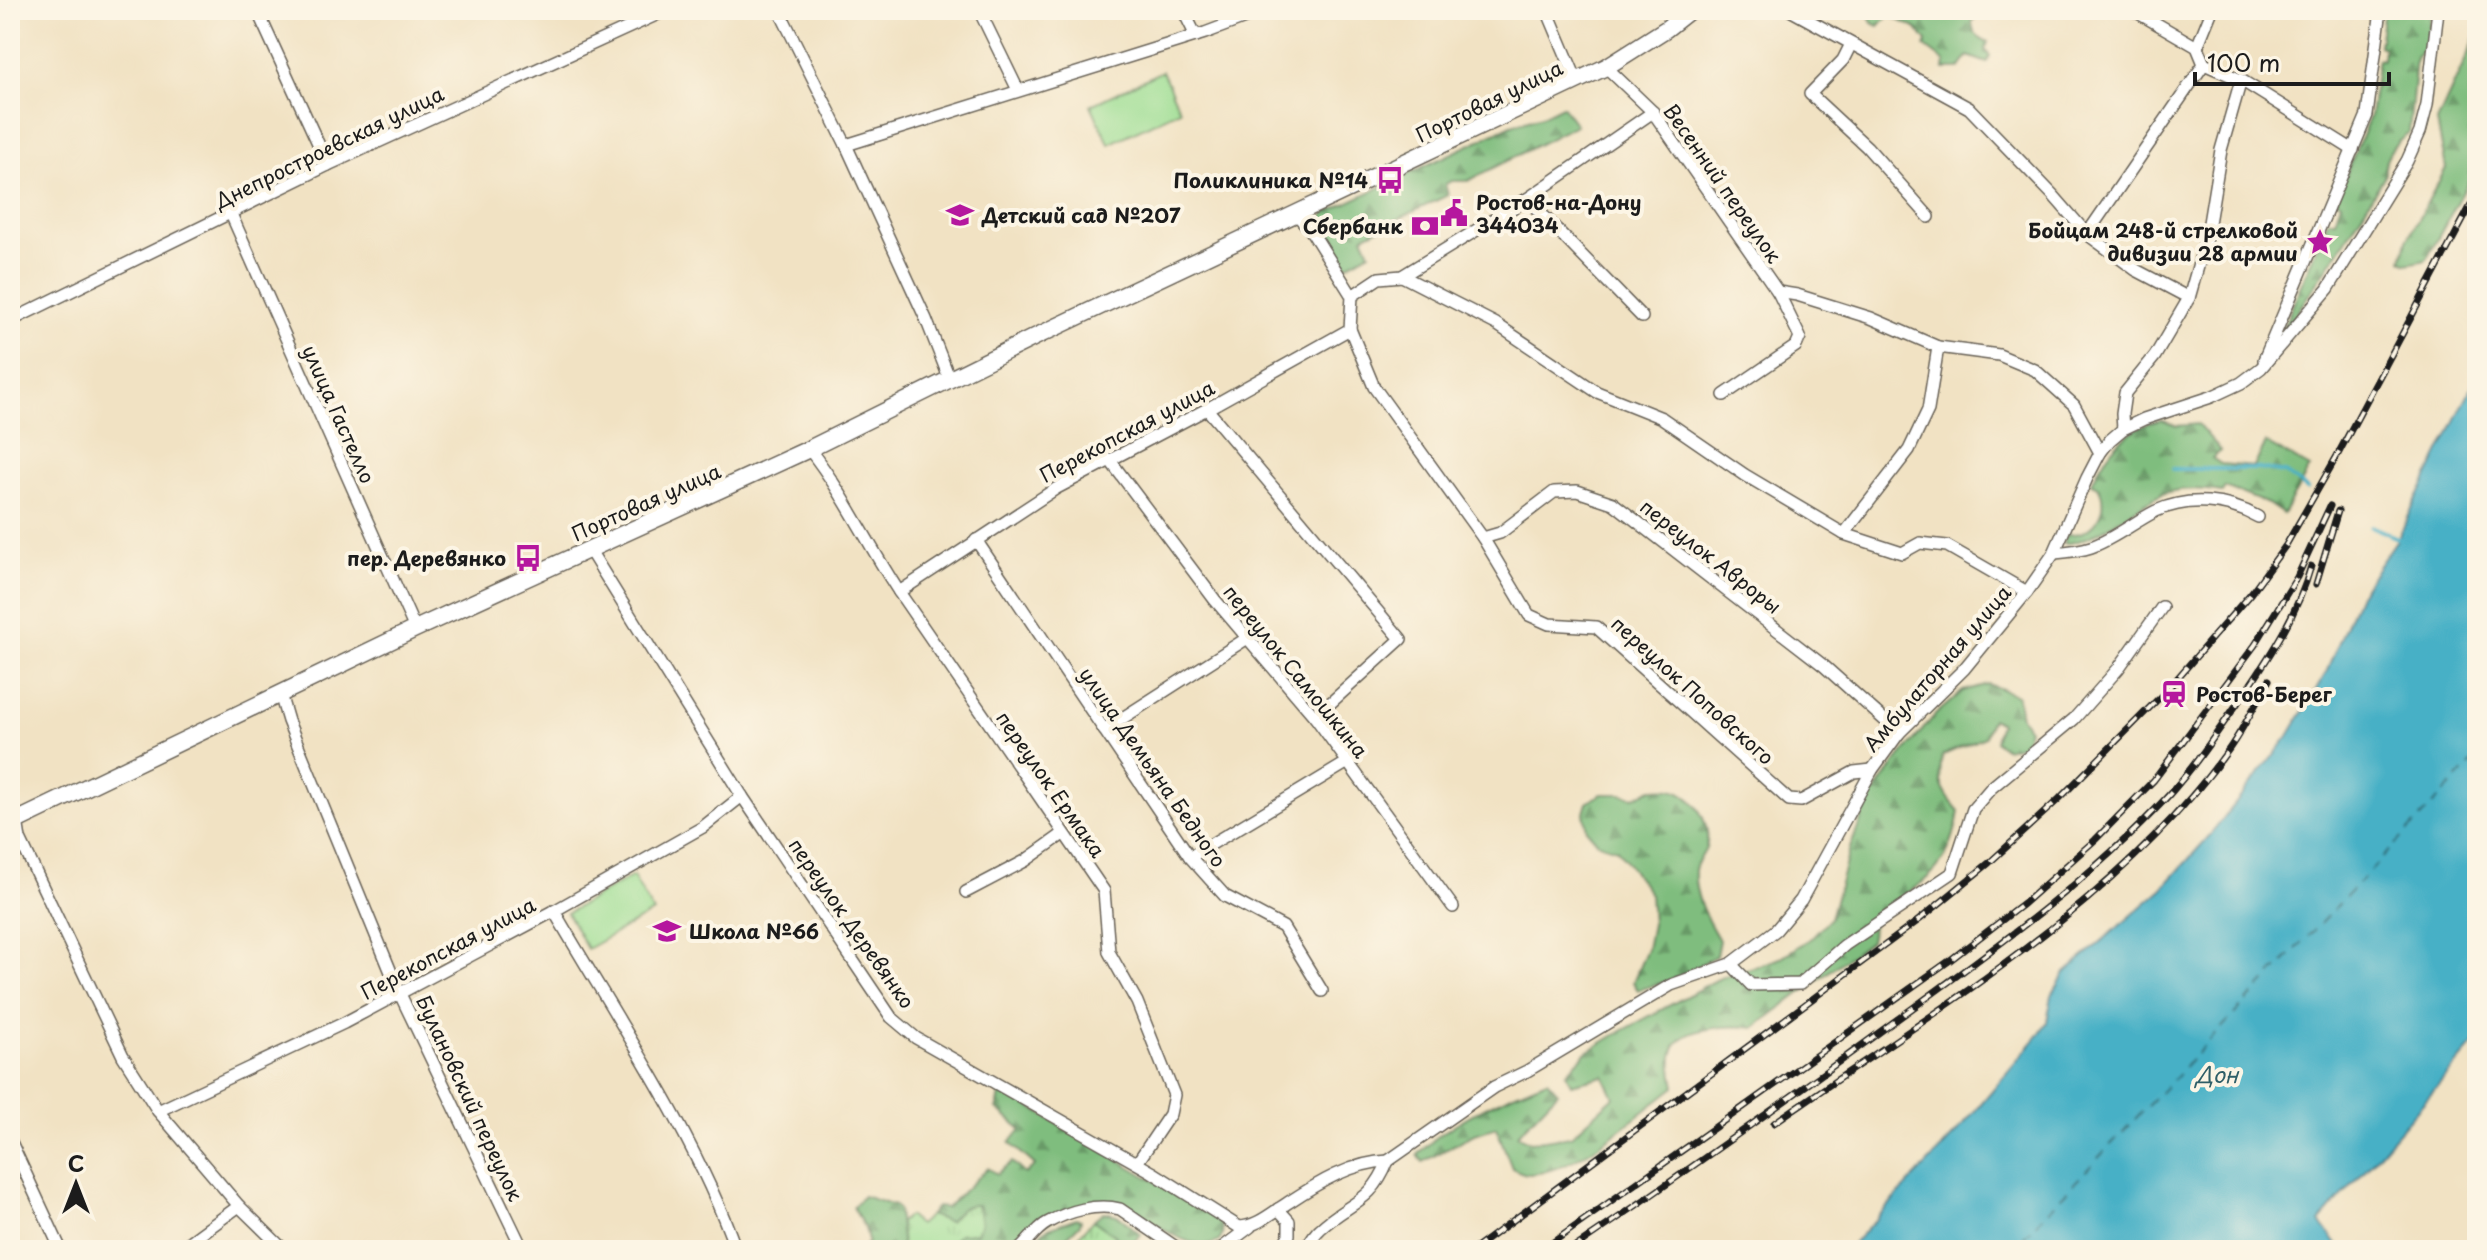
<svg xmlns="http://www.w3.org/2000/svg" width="2487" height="1260" font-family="'Playpen Sans',sans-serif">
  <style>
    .grass { fill: url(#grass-tufts); stroke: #5e7d58; stroke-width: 2 }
    .forest { fill: url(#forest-firs); stroke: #4e6c4d; stroke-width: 2 }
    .pitch { fill: #9fde94; stroke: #5e7d58; stroke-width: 2 }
    .water { fill: #47b0c6; stroke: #326671; stroke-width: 2 }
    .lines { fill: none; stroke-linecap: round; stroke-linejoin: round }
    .stream { stroke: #47b0c6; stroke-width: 4 }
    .ferry { stroke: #2f5f68; stroke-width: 2; stroke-dasharray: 10 8; stroke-linecap: butt }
    .minor-casing { stroke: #676156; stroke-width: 14 }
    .primary-casing { stroke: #676156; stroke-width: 19 }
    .minor { stroke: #fff; stroke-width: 11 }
    .primary { stroke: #fff; stroke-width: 16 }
    .rail-casing { stroke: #1c1c1c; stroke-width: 7 }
    .rail { stroke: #fcf5e5; stroke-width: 4; stroke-dasharray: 12; stroke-linecap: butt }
    .labels { text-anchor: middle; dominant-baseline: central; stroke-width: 8; stroke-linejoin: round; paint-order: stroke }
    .street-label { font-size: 20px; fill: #1c1c1c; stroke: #fcf5e5 }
    .poi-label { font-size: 20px; font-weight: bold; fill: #1c1c1c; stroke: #fcf5e5; text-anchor: end }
    .water-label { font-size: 22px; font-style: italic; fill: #2f5f68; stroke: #fcf5e5 }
  </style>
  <defs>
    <pattern id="grass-tufts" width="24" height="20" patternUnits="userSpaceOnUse" patternTransform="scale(2)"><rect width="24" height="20" fill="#9fde94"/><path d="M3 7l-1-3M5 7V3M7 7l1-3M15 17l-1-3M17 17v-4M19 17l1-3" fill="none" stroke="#88be7f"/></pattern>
    <pattern id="forest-firs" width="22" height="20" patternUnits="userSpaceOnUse" patternTransform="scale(2)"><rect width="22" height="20" fill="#7fbd7e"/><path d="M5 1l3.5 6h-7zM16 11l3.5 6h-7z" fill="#679966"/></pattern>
  </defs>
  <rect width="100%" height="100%" fill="#fcf5e5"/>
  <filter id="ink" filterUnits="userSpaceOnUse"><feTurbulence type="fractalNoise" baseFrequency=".0125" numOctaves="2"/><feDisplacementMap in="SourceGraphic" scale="16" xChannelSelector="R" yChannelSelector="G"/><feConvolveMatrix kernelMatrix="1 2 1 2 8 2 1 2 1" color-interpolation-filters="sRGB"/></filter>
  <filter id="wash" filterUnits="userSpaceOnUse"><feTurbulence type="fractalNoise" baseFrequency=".006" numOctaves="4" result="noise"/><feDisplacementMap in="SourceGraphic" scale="32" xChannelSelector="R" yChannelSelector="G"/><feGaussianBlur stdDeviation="1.8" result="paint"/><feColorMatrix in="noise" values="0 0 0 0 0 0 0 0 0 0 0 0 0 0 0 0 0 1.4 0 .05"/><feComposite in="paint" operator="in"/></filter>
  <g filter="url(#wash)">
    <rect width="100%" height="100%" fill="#f1e2c3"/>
    <g class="grass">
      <path d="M972 1204 978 1206 981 1223 977 1233 945 1246 943 1250H902L900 1222 908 1216 919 1225 930 1215 949 1222 960 1209Z"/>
      <path d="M1093 1220 1116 1236 1112 1249 1114 1250H1094L1084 1241 1075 1240Z"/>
    </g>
    <g class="forest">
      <path d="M1866 10H1978L1979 16 1972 21C1972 33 1978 37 1988 42L1985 50 1990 56 1987 63 1968 56 1959 69H1944L1945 62 1925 47 1927 41 1917 29 1889 15 1879 26 1872 23Z"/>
      <path d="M2384 10H2431L2427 45 2416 58 2409 133C2394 144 2383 155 2385 175L2344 243 2278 340 2328 220H2335L2341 202 2336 199 2370 116 2378 59 2383 60 2384 48 2379 46Z"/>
      <path d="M2477 34V166L2426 260 2407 264 2402 260 2407 240 2446 168 2437 122Z"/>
      <path d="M1562 106 1576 125 1468 181H1452L1445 184 1448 195 1363 236 1370 252 1347 265 1321 221 1325 213 1514 124 1542 116Z"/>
      <path d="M2161 420 2176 426 2198 424 2221 451 2212 458 2221 464 2254 467 2266 443 2310 468 2283 514 2268 504 2225 487 2222 492C2204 489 2182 487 2165 493 2138 503 2089 547 2063 543L2067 534C2094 537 2112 507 2097 485L2092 483C2105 452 2127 427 2161 420Z"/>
      <path d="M1988 684 2017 695 2021 717 2029 729 2024 744 2006 749 1995 741 2000 723 1992 718 1985 737 1943 755C1936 780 1942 792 1959 811 1950 873 1923 882 1875 914L1870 941 1754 1028C1734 1025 1682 1026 1674 1049 1669 1062 1673 1074 1675 1087 1639 1114 1575 1173 1529 1174 1523 1174 1518 1171 1512 1168L1496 1127 1472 1135 1423 1162 1418 1155C1446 1122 1507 1096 1547 1080L1558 1092 1517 1135 1531 1142 1571 1136 1614 1097 1604 1076 1571 1084 1566 1073 1587 1052 1620 1032 1720 978 1778 959 1810 939 1830 918 1850 848 1869 800 1895 763 1935 715 1963 691Z"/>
      <path d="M1652 789C1658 789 1665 788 1671 789 1695 794 1712 825 1706 848 1703 856 1696 862 1695 870 1693 896 1707 920 1719 940L1716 956 1671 980 1638 990 1633 982 1647 949 1652 924 1650 894 1617 849 1598 843 1587 830 1584 813 1587 803 1602 794H1621L1634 797Z"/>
      <path d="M1005 1092 1218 1219C1223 1226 1225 1233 1219 1241 1192 1260 1137 1205 1110 1202 1102 1201 1042 1223 1034 1229 1026 1234 1019 1243 1012 1250H943L959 1234 977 1233 981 1223 978 1206C965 1202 957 1212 949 1222L930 1215 936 1207 946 1208 988 1168 997 1174 1012 1162 1025 1174 1035 1165 1010 1143 1021 1129 997 1109 1000 1094Z"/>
      <path d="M863 1196 895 1206 898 1210 902 1250H861L868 1242 866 1231 853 1207Z"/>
      <path d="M1104 1212 1117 1215 1141 1234 1126 1250 1112 1249 1116 1236 1093 1220Z"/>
      <path d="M1076 1218 1081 1220 1080 1224 1053 1250H1025L1046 1229Z"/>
    </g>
    <g class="pitch">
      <path d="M1162 71 1180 110 1109 144 1091 105Z"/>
      <path d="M633 876 653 912 587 949 567 913Z"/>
    </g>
    <path class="water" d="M2477 376V1041L2320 1222 2338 1246 2334 1250H1847L1957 1132 2037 1037 2047 1022 2052 995 2065 973 2162 889 2211 834 2289 736 2326 673 2359 594 2398 538Z"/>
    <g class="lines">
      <g class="stream">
        <path d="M2173 469H2259L2285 473 2307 489"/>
        <path d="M2371 526 2402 540"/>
      </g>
      <path class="ferry" d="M2011 1250 2477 758"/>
    </g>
  </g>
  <g filter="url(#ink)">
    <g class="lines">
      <g class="minor-casing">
        <g id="minor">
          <path d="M257 10 328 165"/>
          <path d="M779 10 846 145 926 319 950 380"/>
          <path d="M979 10 1018 90"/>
          <path d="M1183 10 1196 36"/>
          <path d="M1547 10 1577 81"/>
          <path d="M1790 10 1969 108 2053 195 2087 234 2136 270 2189 298"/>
          <path d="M2133 10 2197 47 2204 64 2241 80 2353 150"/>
          <path d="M1851 44 1843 60 1810 94 1867 147 1929 217"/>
          <path d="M2197 47 2212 10"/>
          <path d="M1606 67 1653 112 1778 292 1797 295 1871 318 1938 347 1999 355 2035 370 2074 405 2100 453"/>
          <path d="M846 145 1205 33 1266 10"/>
          <path d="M1527 199 1642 317"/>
          <path d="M231 214 415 629"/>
          <path d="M1297 215 1310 229 1352 296"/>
          <path d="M2087 234 2204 64"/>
          <path d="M1402 276 1496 324 1597 392 1662 418 1745 475 1844 534 1902 553 1920 543 1947 546 2027 592"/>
          <path d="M1352 296 1379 278 1402 276 1527 199 1653 112"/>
          <path d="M10 321 328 165 667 10"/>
          <path d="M1350 329 1374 387 1483 538 1529 615 1549 624 1596 627 1789 800 1801 801 1854 772 1872 770"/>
          <path d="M2264 360 2367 115 2381 10"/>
          <path d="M1724 395 1796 346 1800 337 1778 292"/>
          <path d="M1207 409 1401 639 1315 717"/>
          <path d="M2123 429 2122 414 2125 393 2155 356 2189 298 2207 235 2221 150 2241 80"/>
          <path d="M809 449C844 493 868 545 899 592L1104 891 1109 952 1137 1002 1174 1095 1170 1114 1137 1163"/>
          <path d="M1109 459 1215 600 1315 717 1453 907"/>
          <path d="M1844 534 1909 450 1928 410 1938 347"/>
          <path d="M1483 538 1500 533 1554 492 1577 491 1613 503 1824 666 1899 733"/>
          <path d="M976 540 1190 857 1225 896 1283 927 1322 991"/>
          <path d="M589 549 742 796 891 1017 916 1038 1152 1172 1239 1227C1257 1227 1273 1212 1289 1202 1318 1183 1352 1162 1388 1161L1494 1087 1527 1071 1671 985 1731 964 1776 930 1801 900 1872 770 1899 733 1964 669 2027 592 2054 553 2087 478 2100 453 2110 440 2123 429 2144 419 2211 397 2241 383 2261 368 2328 289 2407 161 2420 132 2427 105 2438 10"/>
          <path d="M2054 553C2066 552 2079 551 2091 547 2114 539 2134 522 2156 511 2189 496 2228 500 2258 517"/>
          <path d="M899 592 1057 488 1207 409 1350 329 1352 296"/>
          <path d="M280 694 288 721 400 994 523 1250"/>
          <path d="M1104 730 1249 637"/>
          <path d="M17 820 20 839 123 1056 158 1111 239 1206 284 1250"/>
          <path d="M1190 857 1348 762"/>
          <path d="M966 892 1025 861 1063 834"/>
          <path d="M554 911C616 1018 695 1134 736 1250"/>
          <path d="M1731 964 1751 985 1800 984 1845 945 1952 873 1973 809 1991 788 2074 719 2118 669 2162 607"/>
          <path d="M158 1111 344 1023 554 911 703 827 742 796"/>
          <path d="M10 1140 61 1250"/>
          <path d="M1278 1209 1289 1221V1235L1280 1250"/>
          <path d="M179 1250 239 1206"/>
          <path d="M1019 1250C1028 1242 1036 1229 1047 1223 1068 1211 1097 1203 1120 1209L1180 1250"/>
          <path d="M1219 1250 1250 1227"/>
          <path d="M1305 1250C1309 1243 1314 1234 1320 1229 1350 1201 1371 1204 1388 1161"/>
        </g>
      </g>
      <g class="primary-casing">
        <path id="primary" d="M10 824 415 629 809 449 1035 337 1606 67 1666 29 1690 10"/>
      </g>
      <use href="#minor" class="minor"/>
      <use href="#primary" class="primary"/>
      <g class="rail-casing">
        <g id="rail">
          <path d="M2316 584 2338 511"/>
          <path d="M1774 1123C1931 1013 2116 907 2229 749 2244 728 2256 703 2269 680"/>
          <path d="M1473 1250 1919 920 1989 863 2060 798 2168 689 2251 593 2286 545 2337 456 2477 194"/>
          <path d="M1542 1250 1949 961 2023 904 2095 840 2154 780 2255 645 2297 577 2330 506"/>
          <path d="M1571 1250C1673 1181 1773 1110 1873 1037 1974 963 2082 889 2168 796 2196 765 2220 728 2244 694 2271 654 2298 613 2311 566"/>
        </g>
      </g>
      <use href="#rail" class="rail"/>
    </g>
  </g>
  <defs>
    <g id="bus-bare" transform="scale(2.16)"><path d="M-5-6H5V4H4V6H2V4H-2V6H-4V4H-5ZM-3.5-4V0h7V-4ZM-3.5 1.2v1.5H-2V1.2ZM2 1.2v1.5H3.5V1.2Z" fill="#b5179e" stroke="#fcf5e5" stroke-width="2.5" paint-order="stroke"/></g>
    <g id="civic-bare" transform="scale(2.16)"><path d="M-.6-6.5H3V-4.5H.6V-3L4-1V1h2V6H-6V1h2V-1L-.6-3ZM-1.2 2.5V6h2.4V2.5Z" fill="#b5179e" stroke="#fcf5e5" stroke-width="2.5" paint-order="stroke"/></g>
    <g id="school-bare" transform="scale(2.16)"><path d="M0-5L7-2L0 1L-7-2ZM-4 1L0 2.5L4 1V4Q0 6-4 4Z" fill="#b5179e" stroke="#fcf5e5" stroke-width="2.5" paint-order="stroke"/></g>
    <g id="bank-bare" transform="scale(2.16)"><path d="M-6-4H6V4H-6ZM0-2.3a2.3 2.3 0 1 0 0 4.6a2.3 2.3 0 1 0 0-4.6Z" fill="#b5179e" stroke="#fcf5e5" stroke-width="2.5" paint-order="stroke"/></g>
    <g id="sight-bare" transform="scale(2.16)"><path d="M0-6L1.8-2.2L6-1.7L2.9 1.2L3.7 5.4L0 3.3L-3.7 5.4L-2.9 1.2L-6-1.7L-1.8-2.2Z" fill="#b5179e" stroke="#fcf5e5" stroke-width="2.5" paint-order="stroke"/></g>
    <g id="station-bare" transform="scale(2.16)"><path d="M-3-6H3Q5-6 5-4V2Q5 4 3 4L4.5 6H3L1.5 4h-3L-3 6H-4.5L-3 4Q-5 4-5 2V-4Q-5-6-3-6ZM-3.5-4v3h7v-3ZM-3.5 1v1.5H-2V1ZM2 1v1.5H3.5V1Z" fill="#b5179e" stroke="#fcf5e5" stroke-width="2.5" paint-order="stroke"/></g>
  </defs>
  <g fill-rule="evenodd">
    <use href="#bus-bare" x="1390" y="180"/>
    <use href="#civic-bare" x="1454" y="213"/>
    <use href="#school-bare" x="960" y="215"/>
    <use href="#bank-bare" x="1425" y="226"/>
    <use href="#sight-bare" x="2320" y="242"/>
    <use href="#bus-bare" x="528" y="558"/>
    <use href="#station-bare" x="2174" y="694"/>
    <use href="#school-bare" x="667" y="931"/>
  </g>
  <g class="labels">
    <g class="street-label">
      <text transform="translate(1489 101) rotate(-26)">Портовая улица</text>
      <text transform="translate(329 147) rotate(-26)">Днепростроевская улица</text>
      <text transform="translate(1723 183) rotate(55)">Весенний переулок</text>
      <text transform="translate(339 414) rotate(66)">улица Гастелло</text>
      <text transform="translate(1127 431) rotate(-28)">Перекопская улица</text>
      <text transform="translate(646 502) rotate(-24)">Портовая улица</text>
      <text transform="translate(1711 556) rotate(38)">переулок Авроры</text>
      <text transform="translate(1937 668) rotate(-49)">Амбулаторная улица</text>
      <text transform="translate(1296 671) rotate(51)">переулок Самошкина</text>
      <text transform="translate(1693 690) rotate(42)">переулок Поповского</text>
      <text transform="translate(1153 767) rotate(55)">улица Демьяна Бедного</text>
      <text transform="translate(1051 784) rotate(55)">переулок Ермака</text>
      <text transform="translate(852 923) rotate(55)">переулок Деревянко</text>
      <text transform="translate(448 948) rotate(-28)">Перекопская улица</text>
      <text transform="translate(470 1098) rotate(65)">Булановский переулок</text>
    </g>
    <g class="poi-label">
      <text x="1368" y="180">Поликлиника №14</text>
      <text x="1476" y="202" text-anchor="start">Ростов-на-Дону<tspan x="1476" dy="23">344034</tspan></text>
      <text x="982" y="215" text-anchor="start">Детский сад №207</text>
      <text x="1403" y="226">Сбербанк</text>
      <text x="2298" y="230">Бойцам 248-й стрелковой<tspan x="2298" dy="23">дивизии 28 армии</tspan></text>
      <text x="506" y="558">пер. Деревянко</text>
      <text x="2196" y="694" text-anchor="start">Ростов-Берег</text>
      <text x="689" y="931" text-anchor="start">Школа №66</text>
    </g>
    <g class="water-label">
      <text x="2217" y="1073">Дон</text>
    </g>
  </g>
  <rect width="2487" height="1260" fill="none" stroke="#fcf5e5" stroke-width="40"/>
  <g transform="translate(76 1184)" stroke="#fcf5e5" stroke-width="6" paint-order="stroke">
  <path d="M0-6L14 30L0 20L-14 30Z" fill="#1c1c1c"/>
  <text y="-12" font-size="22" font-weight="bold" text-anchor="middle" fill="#1c1c1c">С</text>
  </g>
  <path d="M2195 72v12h194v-12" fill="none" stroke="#1c1c1c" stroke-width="4"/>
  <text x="2207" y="72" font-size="24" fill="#1c1c1c" stroke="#fcf5e5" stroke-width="6" paint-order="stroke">100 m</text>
</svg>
